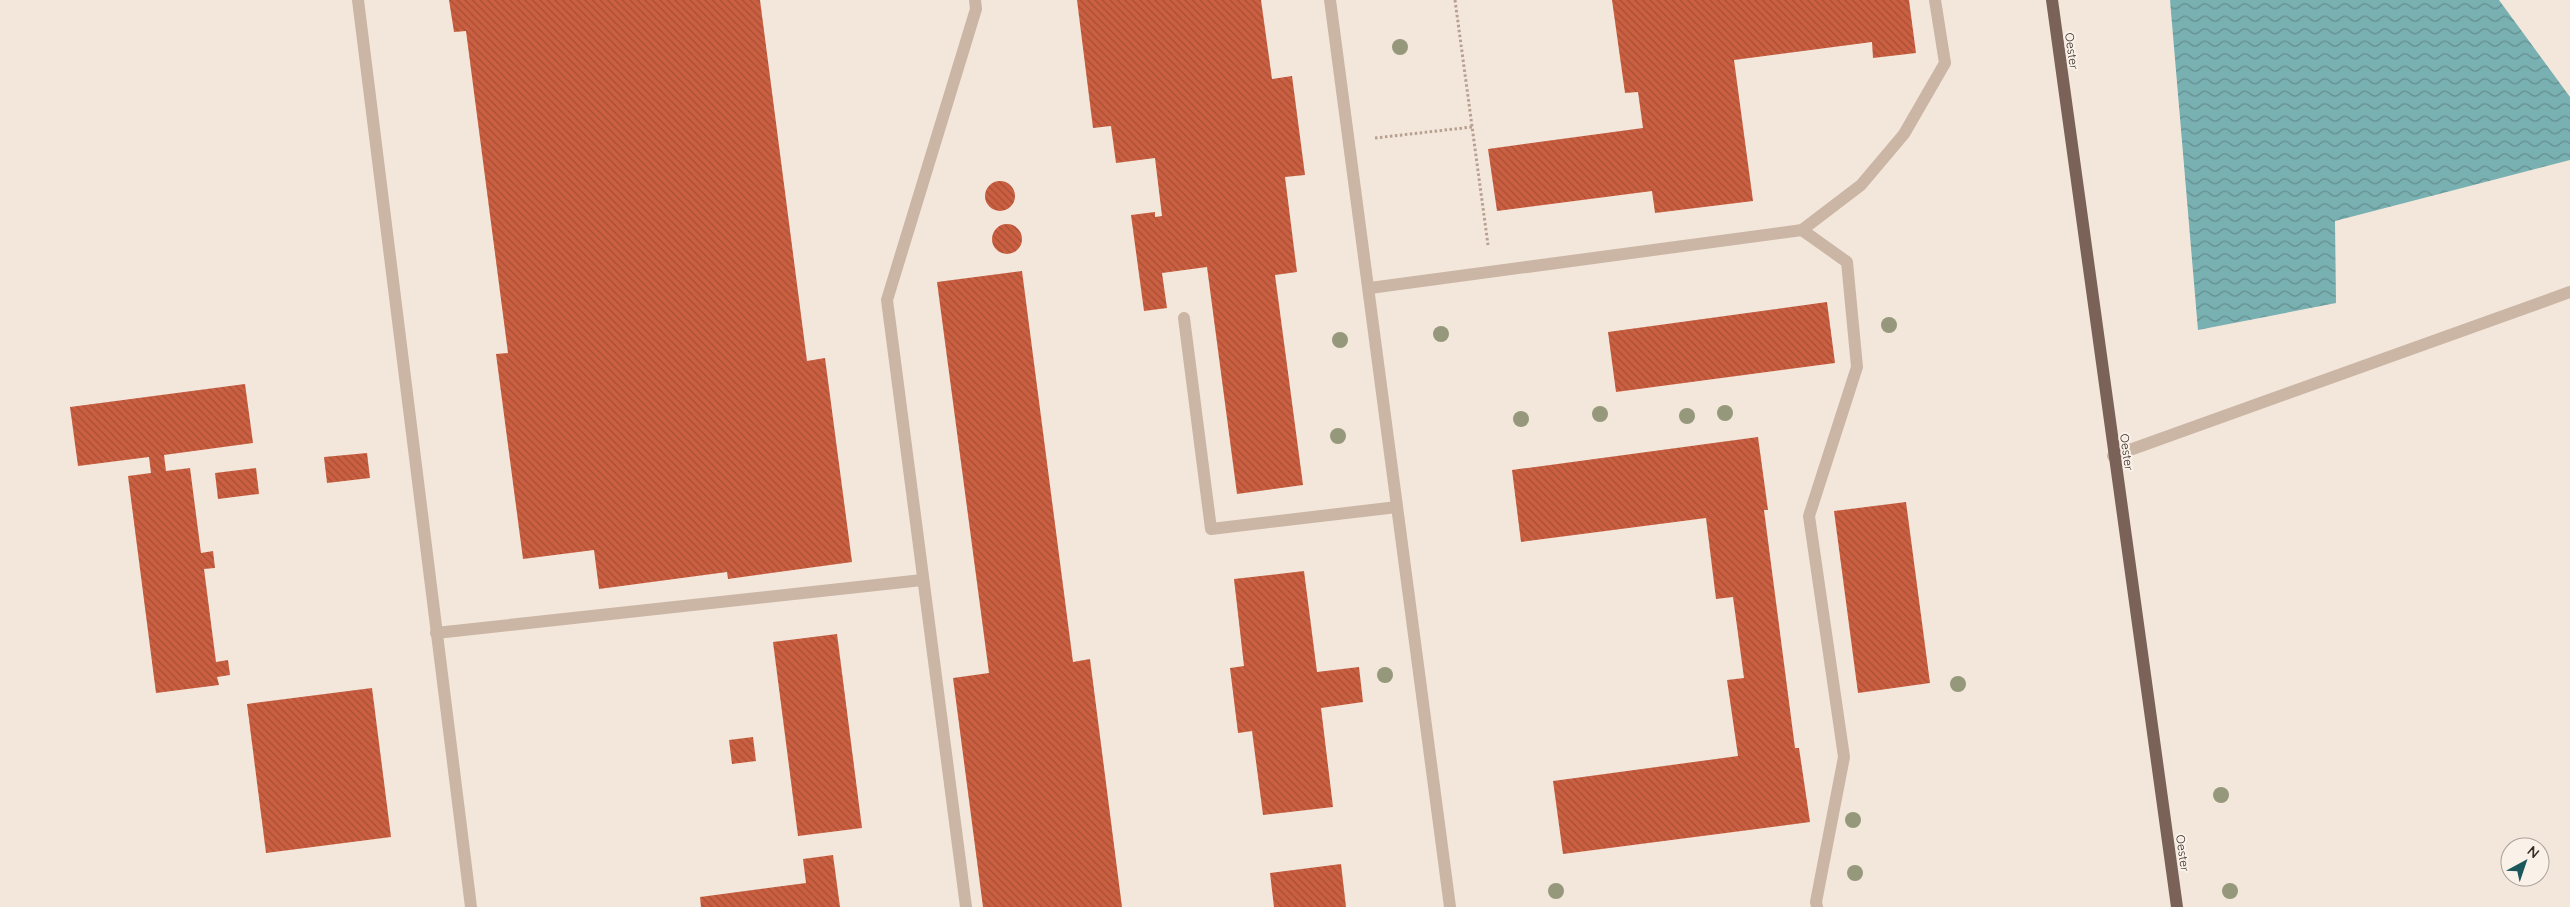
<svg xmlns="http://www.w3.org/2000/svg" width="2570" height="907" font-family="Quicksand,sans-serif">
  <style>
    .water { fill: url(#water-waves) }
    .building { fill: url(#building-back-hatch) }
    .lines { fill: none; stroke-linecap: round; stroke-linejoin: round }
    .path { stroke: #b7a091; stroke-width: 3; stroke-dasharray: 2.5 2.5; stroke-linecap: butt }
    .service { stroke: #cbb6a6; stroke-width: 12 }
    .primary { stroke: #7a6258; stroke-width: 12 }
    .tree { fill: #95987a }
    .labels { text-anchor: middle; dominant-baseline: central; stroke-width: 4; stroke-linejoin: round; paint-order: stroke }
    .street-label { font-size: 12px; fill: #372c28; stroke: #faf1e8 }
  </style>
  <defs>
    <pattern id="water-waves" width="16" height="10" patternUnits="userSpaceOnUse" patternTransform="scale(1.25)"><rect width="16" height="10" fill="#79b0b1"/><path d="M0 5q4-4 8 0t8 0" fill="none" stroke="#648f90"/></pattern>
    <pattern id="building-back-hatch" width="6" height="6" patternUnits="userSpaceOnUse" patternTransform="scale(1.25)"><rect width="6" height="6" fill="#cb5f41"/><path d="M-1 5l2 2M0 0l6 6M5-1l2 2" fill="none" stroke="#a64f36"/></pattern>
  </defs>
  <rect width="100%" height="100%" fill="#f3e7db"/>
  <path class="water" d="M2170 0H2499L2570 97V160L2335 221 2336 303 2198 330Z"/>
  <g class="building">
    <path d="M449 0H760L807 361 825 358 852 562 728 579 727 572 599 589 594 550 523 559 496 354 508 353 466 31 454 32Z"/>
    <path d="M1077 0H1261L1272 79 1292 76 1305 175 1285 177 1297 272 1275 275 1303 485 1237 494 1207 267 1162 273 1167 308 1144 311 1131 215 1155 212V217L1162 216 1155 158 1116 163 1111 126 1093 128Z"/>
    <path d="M1612 0H1909L1916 53 1873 58 1872 42 1734 60 1753 201 1655 213 1652 191 1497 211 1488 149 1643 128 1638 92 1625 93Z"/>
    <circle cx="1000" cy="196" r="15"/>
    <circle cx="1007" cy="239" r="15"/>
    <path d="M1022 271 1073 662 1090 659 1122 907H983L953 678 989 673 937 282Z"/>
    <path d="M1827 302 1835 363 1616 392 1608 332Z"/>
    <path d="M245 384 253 443 164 455 166 471 190 468 201 553 213 551 215 568 204 569 216 662 228 660 230 675 217 677 219 685 156 693 128 476 151 473 149 457 78 466 70 407Z"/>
    <path d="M1758 437 1768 510H1764L1795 748H1799L1810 822 1563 854 1553 781 1738 756 1727 680 1744 678 1733 597 1716 599 1706 518 1521 542 1512 470Z"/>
    <path d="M367 453 370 478 327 483 324 457Z"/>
    <path d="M256 468 259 494 218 499 215 473Z"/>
    <path d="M1906 502 1930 683 1858 693 1834 511Z"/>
    <path d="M1304 571 1317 672 1359 667 1363 702 1321 708 1333 807 1263 815 1252 731 1238 733 1230 668 1244 666 1234 579Z"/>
    <path d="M837 634 862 828 798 836 773 642Z"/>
    <path d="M372 688 391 837 266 853 247 704Z"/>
    <path d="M753 737 756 761 732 764 729 740Z"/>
    <path d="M833 855 840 907H701L700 897 806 883 803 859Z"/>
    <path d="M1341 864 1346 907H1274L1270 873Z"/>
  </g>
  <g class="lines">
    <g class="path">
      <path d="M1455 0 1488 245"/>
      <path d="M1375 138 1472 127"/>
    </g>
    <g class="service">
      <path d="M358 0 471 907"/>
      <path d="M1330 0 1450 907"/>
      <path d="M1802 230 1847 262 1857 367 1809 516 1844 757 1816 902 1817 907"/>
      <path d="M1370 288 1802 230 1861 185 1904 134 1945 63 1935 0"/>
      <path d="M1184 318 1211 529 1397 507"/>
      <path d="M2113 456 2570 292"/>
      <path d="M436 633 922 580"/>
      <path d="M966 907 887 300 976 9 975 0"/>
    </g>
    <path class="primary" d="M2052 0 2177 907"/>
  </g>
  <g class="tree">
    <circle cx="1400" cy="47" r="8"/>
    <circle cx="1889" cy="325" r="8"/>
    <circle cx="1441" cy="334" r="8"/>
    <circle cx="1340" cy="340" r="8"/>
    <circle cx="1725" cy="413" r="8"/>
    <circle cx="1600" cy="414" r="8"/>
    <circle cx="1687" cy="416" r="8"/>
    <circle cx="1521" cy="419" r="8"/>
    <circle cx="1338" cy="436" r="8"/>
    <circle cx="1385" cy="675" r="8"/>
    <circle cx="1958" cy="684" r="8"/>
    <circle cx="2221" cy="795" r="8"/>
    <circle cx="1853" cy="820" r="8"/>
    <circle cx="1855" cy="873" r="8"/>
    <circle cx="1556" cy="891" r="8"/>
    <circle cx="2230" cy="891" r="8"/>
  </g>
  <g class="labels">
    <g class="street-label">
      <text transform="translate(2072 51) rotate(82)">Oester</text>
      <text transform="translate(2127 452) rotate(82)">Oester</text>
      <text transform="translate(2183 853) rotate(82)">Oester</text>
    </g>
  </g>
  <g transform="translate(2525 862) rotate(40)"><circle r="24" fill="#faf1e8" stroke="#aca29b"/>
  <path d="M0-4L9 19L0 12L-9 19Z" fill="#1b585b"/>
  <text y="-8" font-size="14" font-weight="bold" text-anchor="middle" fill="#372c28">N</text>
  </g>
</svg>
